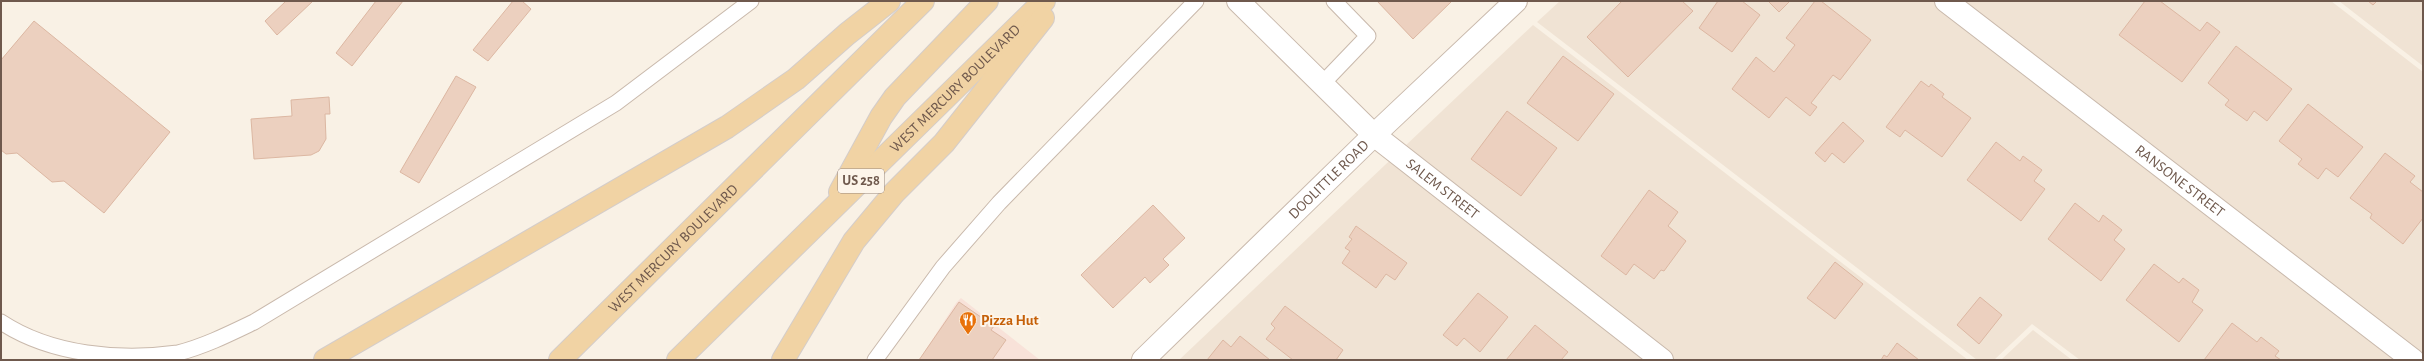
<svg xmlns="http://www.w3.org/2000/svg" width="2424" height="361" font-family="'Alegreya Sans',sans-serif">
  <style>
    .residential { fill: #f0e3d4 }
    .commercial { fill: #f8e2d9 }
    .building { fill: #ecd0bf; stroke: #dcb7a2 }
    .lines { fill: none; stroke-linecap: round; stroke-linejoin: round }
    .service-casing { stroke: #c9b9ac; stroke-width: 17 }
    .minor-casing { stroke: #c9b9ac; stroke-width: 24 }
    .primary-casing { stroke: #d4cdca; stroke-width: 24 }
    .service { stroke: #fff; stroke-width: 15 }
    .minor { stroke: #fff; stroke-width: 22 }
    .primary { stroke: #f1d3a4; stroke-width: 22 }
    .labels { text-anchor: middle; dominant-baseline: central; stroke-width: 4; stroke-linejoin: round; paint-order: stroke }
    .shield { fill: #fdf5ea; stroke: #9a887c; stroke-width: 1 }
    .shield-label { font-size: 14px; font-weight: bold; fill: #6f594d }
    .street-label { font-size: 15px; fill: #6f594d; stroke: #fdf5ea }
    .food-label { font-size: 15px; font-weight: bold; fill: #c56008; stroke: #fdf5ea; text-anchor: start }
  </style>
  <rect width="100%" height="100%" fill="#f9f1e5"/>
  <g class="residential">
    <path d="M1560 1H2331L2423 72V360H2080L2032 324 1994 360H1977L1537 22Z"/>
    <path d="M2339 1H2423V66Z"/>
    <path d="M1533 25 1968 360H1179Z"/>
    <path d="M2033 330 2072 360H2001Z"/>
  </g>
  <path class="commercial" d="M961 298 1040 360H919L956 303Z"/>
  <g class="building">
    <path d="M286 1H313L277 35 265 21Z"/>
    <path d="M376 1H403L352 66 336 53Z"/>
    <path d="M513 1H522L531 9 488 61 473 50Z"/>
    <path d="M1377 1H1452L1413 39Z"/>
    <path d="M1622 1H1682L1693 11 1628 77 1587 37Z"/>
    <path d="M1718 1H1742L1760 15 1732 52 1699 28Z"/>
    <path d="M1768 1H1790L1779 12Z"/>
    <path d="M1815 1H1821L1871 40 1840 80 1833 75 1811 103 1817 107 1810 116 1786 97 1769 118 1732 89 1756 57 1774 72 1795 45 1786 38Z"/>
    <path d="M2145 1H2160L2200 31 2207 22 2220 32 2182 82 2119 35Z"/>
    <path d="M2368 1H2377L2373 5Z"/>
    <path d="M34 21 170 132 104 213 64 181 52 182 17 153 6 154 1 150V60Z"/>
    <path d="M2236 46 2292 89 2267 121 2254 111 2247 121 2225 105 2229 100 2208 83Z"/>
    <path d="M1563 56 1614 94 1578 141 1527 103Z"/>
    <path d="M456 76 476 87 419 183 400 172Z"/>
    <path d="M1921 81 1929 87 1931 84 1944 94 1942 97 1971 118 1942 157 1905 130 1900 137 1886 127Z"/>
    <path d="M329 97 330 114H325L326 139 319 151 311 155 254 159 251 119 292 116 291 100Z"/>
    <path d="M2308 104 2363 147 2338 177 2326 168 2318 179 2298 164 2302 159 2279 141Z"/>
    <path d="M1507 111 1557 148 1521 196 1471 159Z"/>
    <path d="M1843 122 1864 141 1844 163 1832 153 1825 162 1815 153Z"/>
    <path d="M1996 142 2020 161 2023 156 2042 170 2034 181 2045 189 2021 221 1967 180Z"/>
    <path d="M2385 153 2415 176 2410 182 2423 192V218L2403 244 2370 218 2372 214 2350 198Z"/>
    <path d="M1649 190 1678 212 1668 226 1686 241 1664 271 1661 270 1654 279 1634 264 1626 275 1601 256Z"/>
    <path d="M2075 203 2099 222 2103 215 2122 230 2114 240 2125 249 2101 281 2048 239Z"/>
    <path d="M1153 205 1185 238 1163 259 1169 265 1150 283 1145 277 1113 308 1081 275Z"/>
    <path d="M1356 226 1407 263 1395 280 1386 274 1376 288 1342 263 1350 251 1345 248 1352 239 1349 237Z"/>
    <path d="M1835 262 1863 284 1835 319 1807 298Z"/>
    <path d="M2154 264 2179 283 2183 278 2199 290 2192 302 2203 310 2179 342 2126 300Z"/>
    <path d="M1478 293 1508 317 1480 352 1464 338 1457 346 1443 335Z"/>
    <path d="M1980 297 2002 315 1979 344 1957 325Z"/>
    <path d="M959 302 994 326 991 330 1006 340 992 360H919Z"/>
    <path d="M1285 306 1343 350 1336 360H1293L1266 339 1275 328 1271 324Z"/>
    <path d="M2232 323 2257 342 2261 337 2279 351 2275 356 2281 360H2204Z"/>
    <path d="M1535 325 1568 352 1561 360H1506Z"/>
    <path d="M1240 336 1270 360H1207L1223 340 1231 347Z"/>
    <path d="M1897 343 1919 360H1881L1884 355 1887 357Z"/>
  </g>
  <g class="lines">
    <g class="service-casing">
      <g id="service">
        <path d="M1322 84 1368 36 1334 1"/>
        <path d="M1 322C51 355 120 361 178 353 205 346 229 334 254 322L616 103 751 1"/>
        <path d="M875 360 943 267 999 203 1196 1"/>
      </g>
    </g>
    <g class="minor-casing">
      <g id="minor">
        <path id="s1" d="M1238 1 1374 135 1662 360"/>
        <path id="s2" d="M1946 1 2413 360"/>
        <path id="s3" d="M1143 360 1374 135 1516 1"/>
      </g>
    </g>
    <g class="primary-casing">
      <g id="primary">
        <path d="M840 192 881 117 895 97 987 1"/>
        <path d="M325 360 727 127 796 79 847 34 889 1"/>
        <path id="s4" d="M560 360 923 1"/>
        <path id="s5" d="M678 360 1044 1"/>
        <path d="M783 360 854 241 894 193 944 143 1043 18"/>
      </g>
    </g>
    <use href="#service" class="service"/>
    <use href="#minor" class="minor"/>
    <use href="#primary" class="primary"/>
  </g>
  <defs>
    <g id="restaurant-pin" transform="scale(0.9)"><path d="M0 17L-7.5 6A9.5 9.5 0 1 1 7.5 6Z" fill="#e8710a" stroke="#fdf5ea"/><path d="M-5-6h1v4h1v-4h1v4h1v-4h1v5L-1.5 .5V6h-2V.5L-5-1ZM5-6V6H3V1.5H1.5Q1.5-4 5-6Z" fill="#fff"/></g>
  </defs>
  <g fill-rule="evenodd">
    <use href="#restaurant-pin" x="968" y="320"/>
  </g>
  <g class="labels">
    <rect class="shield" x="838" y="169" width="46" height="24" rx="3"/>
    <g class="shield-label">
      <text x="861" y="181">US 258</text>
    </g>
    <g class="street-label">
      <text stroke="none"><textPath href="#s5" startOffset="388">WEST MERCURY BOULEVARD</textPath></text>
      <text stroke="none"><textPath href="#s3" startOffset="259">DOOLITTLE ROAD</textPath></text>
      <text stroke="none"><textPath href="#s2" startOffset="295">RANSONE STREET</textPath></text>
      <text stroke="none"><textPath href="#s1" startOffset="278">SALEM STREET</textPath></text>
      <text stroke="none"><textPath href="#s4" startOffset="159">WEST MERCURY BOULEVARD</textPath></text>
    </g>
    <g class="food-label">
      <text x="981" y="320">Pizza Hut</text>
    </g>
  </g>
  <rect width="2424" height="361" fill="none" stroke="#6f594d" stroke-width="4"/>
</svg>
